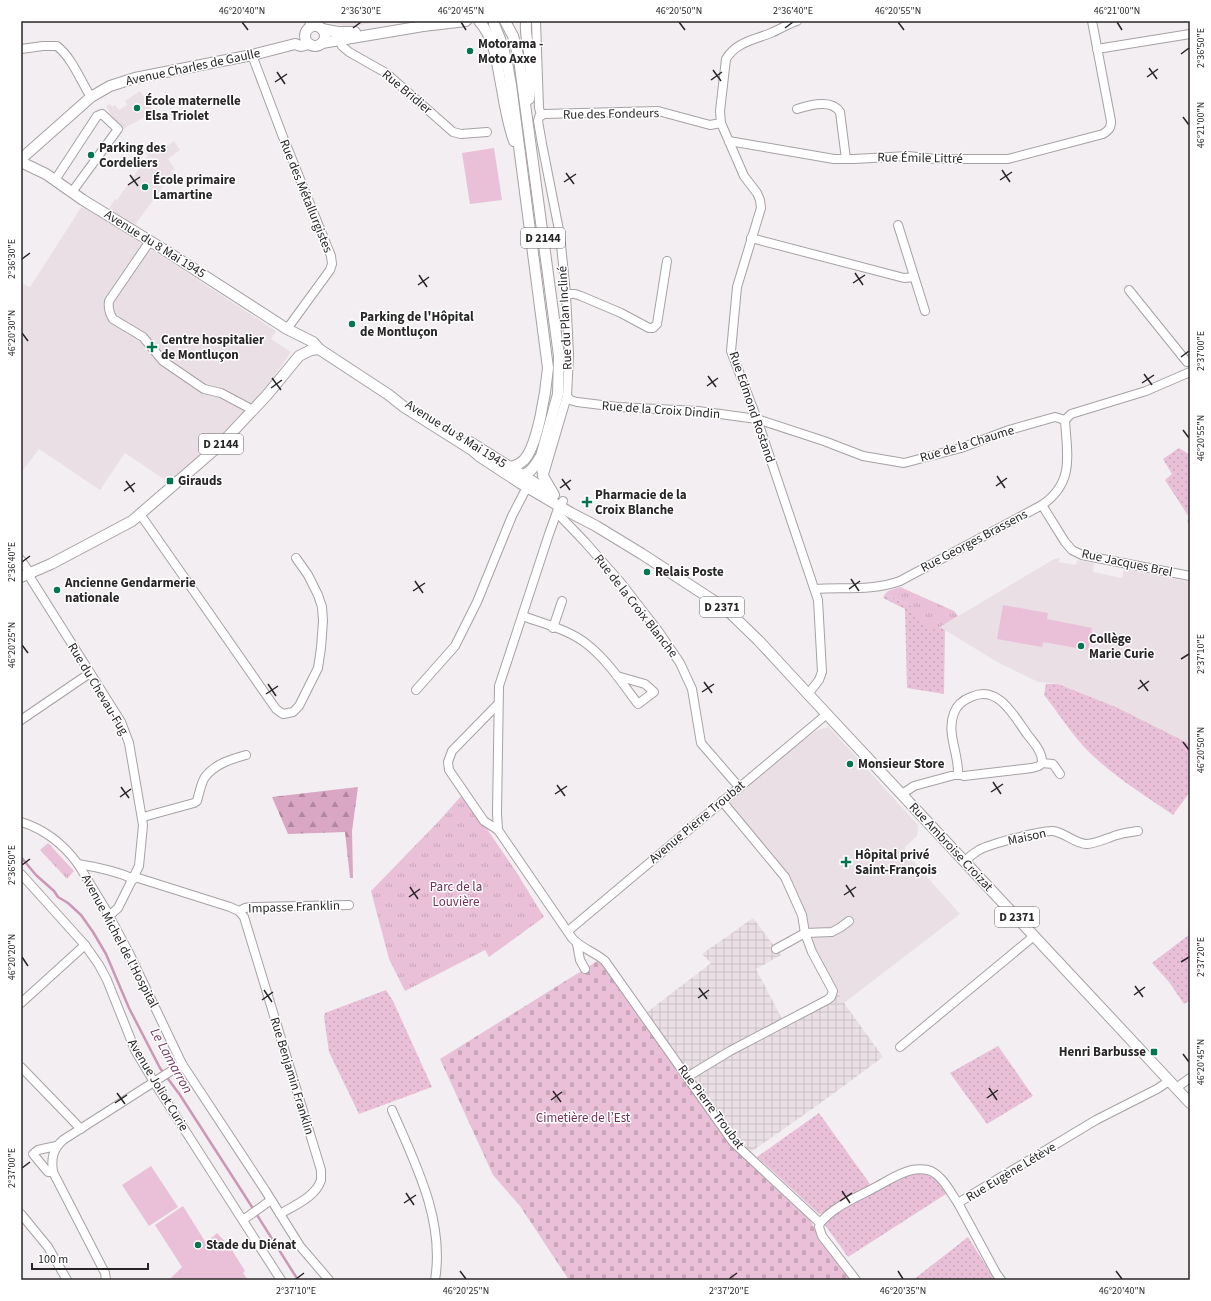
<svg xmlns="http://www.w3.org/2000/svg" width="1211" height="1301" font-family="'Source Sans 3',sans-serif">
  <style>
    .built { fill: #ebdfe6 }
    .industrial { fill: url(#industrial-grid) }
    .grass { fill: url(#grass-dots) }
    .forest { fill: url(#forest-firs) }
    .cemetery { fill: url(#cemetery-stones) }
    .park { fill: url(#park-tufts) }
    .pitch { fill: #e9c0d8 }
    .lines { fill: none; stroke-linecap: round; stroke-linejoin: round }
    .stream { stroke: #ca98b6; stroke-width: 2.5 }
    .minor-casing { stroke: #a6a1a4; stroke-width: 10 }
    .major-casing { stroke: #a6a1a4; stroke-width: 12 }
    .minor { stroke: #fff; stroke-width: 8 }
    .major { stroke: #fff; stroke-width: 10 }
    .ticks { fill: none; stroke: #282627; stroke-width: 1.5 }
    .poi-dot { fill: #037550; stroke: #fff; stroke-width: 1.5 }
    .labels { text-anchor: middle; dominant-baseline: central; stroke-width: 3; stroke-linejoin: round; paint-order: stroke }
    .shield { fill: #fff; stroke: #686768; stroke-width: 1 }
    .shield-label { font-size: 12px; font-weight: bold; fill: #282627 }
    .poi-label { font-size: 13px; font-weight: bold; fill: #282627; stroke: #fff; text-anchor: start }
    .street-label { font-size: 13px; fill: #282627; stroke: #fff }
    .park-label { font-size: 13px; fill: #6e3059; stroke: #fff }
    .water-label { font-size: 14px; font-style: italic; fill: #74365f; stroke: #fff }
    .neatline { fill: none; stroke: #282627; stroke-width: 1.5 }
    .ticks-label { font-size: 10px; text-anchor: middle; fill: #282627 }
  </style>
  <defs>
    <pattern id="industrial-grid" width="8" height="8" patternUnits="userSpaceOnUse"><rect width="8" height="8" fill="#ebdfe6"/><path d="M0 4h8M4 0v8" fill="none" stroke="#cabfc5"/></pattern>
    <pattern id="grass-dots" width="8" height="8" patternUnits="userSpaceOnUse"><rect width="8" height="8" fill="#e9c0d8"/><path d="M2 2h.1M6 6h.1" fill="none" stroke="#c8a5b9" stroke-width="1.8" stroke-linecap="round"/></pattern>
    <pattern id="forest-firs" width="22" height="20" patternUnits="userSpaceOnUse"><rect width="22" height="20" fill="#d9a6c4"/><path d="M5 1l3.5 6h-7zM16 11l3.5 6h-7z" fill="#b0879f"/></pattern>
    <pattern id="cemetery-stones" width="16" height="16" patternUnits="userSpaceOnUse"><rect width="16" height="16" fill="#e9c0d8"/><path d="M2 7V4a2 2 0 0 1 4 0v3zM10 15v-3a2 2 0 0 1 4 0v3z" fill="#c8a5b9"/></pattern>
    <pattern id="park-tufts" width="24" height="20" patternUnits="userSpaceOnUse"><rect width="24" height="20" fill="#e9c0d8"/><path d="M3 7l-1-3M5 7V3M7 7l1-3M15 17l-1-3M17 17v-4M19 17l1-3" fill="none" stroke="#c8a5b9"/></pattern>
  </defs>
  <rect width="100%" height="100%" fill="#f3eef1"/>
  <g class="built">
    <path d="M323 21H384L349 27Z"/>
    <path d="M140 91 154 112 123 129 115 121 106 106 110 104 112 107 115 105 119 110 127 105 125 101Z"/>
    <path d="M174 141 180 150 168 159 175 169 171 171 173 173 135 225 109 209 115 199 117 200 148 156 144 152 149 146 158 153Z"/>
    <path d="M82 206 151 249 276 331 271 339 291 352 266 388 214 443 179 474 168 482 125 453 100 490 39 449 21 473V283L30 287Z"/>
    <path d="M1060 558 1059 562 1076 565 1077 560 1094 563 1093 572 1122 578 1124 569 1190 582V744L1116 707 1086 695 1058 684 1038 682 997 662 940 627 1054 559Z"/>
    <path d="M829 727 918 825 917 836 905 847V852L960 914 844 1003 822 965 787 873 728 803 778 759 817 730Z"/>
  </g>
  <path class="industrial" d="M753 918 781 955 756 969 782 1019 837 991 844 1003 883 1057 815 1107 751 1152 734 1137 646 1013 711 963 702 954Z"/>
  <g class="grass">
    <path d="M1179 448 1190 455V525L1187 521 1189 517 1165 480 1172 474 1163 459Z"/>
    <path d="M885 594 910 605 935 629 940 627 945 630 944 694 907 688 905 609 883 598Z"/>
    <path d="M1046 684H1058L1116 707 1190 744V792L1173 815C1143 794 1111 775 1085 748 1070 732 1058 712 1044 695Z"/>
    <path d="M1190 934V1000L1184 1004 1169 982 1152 963Z"/>
    <path d="M386 990 393 1001 432 1087 359 1114 329 1052 324 1017 325 1013Z"/>
    <path d="M998 1046 1033 1096 987 1124 950 1073Z"/>
    <path d="M819 1113 870 1184 823 1213 819 1214 757 1157Z"/>
    <path d="M920 1173C935 1175 938 1182 946 1194L848 1257 825 1225 830 1217 874 1191 905 1177Z"/>
    <path d="M968 1237 995 1280H913Z"/>
  </g>
  <path class="forest" d="M358 787 352 831 353 878H350L345 832 288 834 272 797Z"/>
  <path class="cemetery" d="M599 960 731 1144 809 1217 816 1232 851 1280H569L520 1206 493 1175 440 1059Z"/>
  <g class="park">
    <path d="M900 587 954 611 958 616 935 630 916 620 910 605 885 594 888 591Z"/>
    <path d="M463 794 515 870 544 917 489 957 485 950 405 991 389 959 371 891 438 822Z"/>
    <path d="M48 843 74 871 67 879 40 850Z"/>
  </g>
  <g class="pitch">
    <path d="M494 148 502 200 470 204 462 153Z"/>
    <path d="M1003 605 1048 613 1047 619 1092 628 1088 650 1043 642 1042 647 997 639Z"/>
    <path d="M151 1166 178 1207 149 1226 122 1185Z"/>
    <path d="M183 1206 206 1243 217 1233 230 1247 245 1271 243 1273 248 1280H169L182 1267 155 1225Z"/>
  </g>
  <g class="lines">
    <path class="stream" d="M21 857 36 875 54 891 58 897 68 903 81 915 93 932 106 954 129 1008 160 1068 180 1095 245 1196 298 1280"/>
    <g class="minor-casing">
      <g id="minor">
        <path d="M309 21 313 27"/>
        <path d="M536 21 539 108 541 115"/>
        <path d="M339 35V40L342 46 349 52 386 73 453 132 461 134 487 132"/>
        <path d="M21 49 43 46H57C73 59 80 80 91 97"/>
        <path d="M1097 49 1190 34"/>
        <path d="M252 55 283 137 331 256 332 264 330 270 287 329"/>
        <path d="M797 109C809 105 832 99 840 112L846 159"/>
        <path d="M721 123 744 176 757 193 760 200 761 208 737 287 731 351 757 419 818 600 822 672 819 680 808 694"/>
        <path d="M729 141 834 159H854L908 156 936 159H1008L1103 134C1109 130 1111 128 1111 121L1092 21"/>
        <path d="M55 180 97 116 102 114 118 129 72 192"/>
        <path d="M898 225 925 311"/>
        <path d="M751 238 904 278 914 277"/>
        <path d="M150 241 109 301C108 308 109 313 113 319L143 337 163 361 204 389 221 393 253 410"/>
        <path d="M1129 290 1187 362"/>
        <path d="M566 294H575L581 296 621 313 649 328H653L657 324 667 261"/>
        <path d="M567 396 570 400 577 402 618 407 698 411 757 419 824 441 863 456 904 463 961 448 1009 430 1055 417 1065 420"/>
        <path d="M1065 420 1071 414 1146 391 1190 372"/>
        <path d="M544 474 567 396 569 354 566 294 560 235 542 144 538 121 539 117 544 114 658 111 710 125 721 123 720 111 726 59C736 42 754 40 771 33 780 29 788 24 797 21"/>
        <path d="M563 501 559 506 549 534 499 686 497 813 498 830 572 938C582 949 595 952 605 961L733 1142 820 1223 819 1227 822 1236 856 1280"/>
        <path d="M1042 505 1065 542 1072 550 1082 555 1190 576"/>
        <path d="M140 514 276 709 283 714 293 712 299 706 318 668 321 648 323 621 322 607 318 595 308 575 296 558"/>
        <path d="M561 517 585 542 621 583 659 632 680 663 692 689 701 743 739 787"/>
        <path d="M21 560 30 573 31 579 121 722 129 743 143 825 139 866 118 908 109 916"/>
        <path d="M815 589C843 587 873 591 900 581L1042 505C1075 482 1067 455 1065 420"/>
        <path d="M523 616C544 624 570 630 588 645 608 661 622 683 638 704L654 692 645 684 617 676"/>
        <path d="M553 628 562 601"/>
        <path d="M416 690 455 646 477 602 512 516 527 487"/>
        <path d="M21 720 90 673"/>
        <path d="M1042 763 1053 764 1060 774"/>
        <path d="M902 794 914 786 958 774 964 776 1032 768 1039 766 1042 763C1043 752 1033 742 1027 734 1014 716 998 684 971 697 963 700 957 705 954 713 946 733 959 754 958 774"/>
        <path d="M143 817 194 803 197 801C199 794 201 783 205 777 215 764 231 759 246 755"/>
        <path d="M21 822C44 829 64 845 78 864 97 867 116 871 134 879"/>
        <path d="M498 830 484 821 449 770 448 762 452 751 498 704"/>
        <path d="M965 861C969 857 974 853 979 850 990 844 1042 830 1053 831 1066 833 1075 844 1087 844 1098 843 1107 838 1117 835 1123 833 1131 832 1138 831"/>
        <path d="M78 864 106 910 129 953 182 1064 265 1190 300 1246 329 1280"/>
        <path d="M21 874 85 945 99 965 107 980 135 1050 154 1082 281 1280"/>
        <path d="M135 877 230 907 239 911 244 917 321 1170C321 1173 321 1177 321 1180 316 1197 293 1206 280 1214"/>
        <path d="M239 911 245 908 251 907 349 905"/>
        <path d="M568 931 827 714"/>
        <path d="M577 944 580 960 585 969"/>
        <path d="M776 949 805 933 832 932 841 927 849 921"/>
        <path d="M21 1003 85 945"/>
        <path d="M900 1047 1034 936"/>
        <path d="M21 1067 81 1129"/>
        <path d="M687 1077 730 1051 827 1000 831 997 833 991 812 952 805 933 802 915 785 877 722 801"/>
        <path d="M1176 1088 1190 1078"/>
        <path d="M392 1110C415 1163 445 1220 435 1280"/>
        <path d="M53 1172H48L33 1154 38 1150 56 1146"/>
        <path d="M958 1203 996 1273 1001 1280"/>
        <path d="M21 1214 48 1247 67 1280"/>
        <path d="M243 1220 271 1200"/>
        <path d="M820 1223C833 1207 855 1198 874 1188 886 1182 898 1173 912 1170 917 1169 923 1169 928 1170 942 1174 950 1192 958 1203L1096 1120 1157 1089 1169 1081"/>
        <path d="M106 1280 105 1273 53 1172C51 1158 53 1149 63 1140L182 1064"/>
      </g>
    </g>
    <g class="major-casing">
      <g id="major">
        <path d="M479 21C496 40 497 65 502 89 505 107 508 124 514 141"/>
        <path d="M505 21 513 36 519 59 559 356 558 394 541 456 543 476 554 495"/>
        <path d="M526 21C525 32 527 42 529 52 531 68 531 84 529 99"/>
        <path d="M494 24C503 44 508 63 511 85L548 368C546 390 538 445 524 460 520 464 515 466 510 467"/>
        <circle cx="315" cy="36" r="10"/>
        <path d="M322 29 338 32H355"/>
        <path d="M322 43 423 26 466 21"/>
        <path d="M21 159 91 97 110 86 135 78 252 55 295 44 301 46 309 44"/>
        <path d="M21 162 46 174 83 200 163 249 287 329 313 342 319 349 389 395 404 407 472 450 479 456 520 483 571 513 596 526 642 554 725 608 759 641 808 694 1190 1103"/>
        <path d="M470 442 551 493"/>
        <path d="M518 475C531 475 535 465 541 456"/>
        <path d="M21 577 51 564 132 521 220 445 267 395 299 356 311 350 319 349"/>
      </g>
    </g>
    <use href="#minor" class="minor"/>
    <use href="#major" class="major"/>
  </g>
  <path class="ticks" d="M242 22 248 30M461 22 466 30M679 22 685 30M898 22 904 30M1117 22 1122 30M353 28 361 22M785 28 793 22M1181 54 1189 48M1149 68 1157 79M713 70 721 81M277 72 285 84M1147 77 1158 69M711 80 722 72M275 82 287 74M1183 117 1189 125M1002 170 1010 182M566 173 574 184M130 175 138 186M1000 180 1012 172M564 182 576 174M128 185 140 177M22 259 30 253M855 273 863 285M419 275 427 287M853 283 865 275M418 285 429 277M22 333 28 341M1181 357 1189 351M1144 374 1152 385M708 376 716 387M272 378 281 390M1142 383 1154 375M707 386 718 378M271 388 282 380M1183 430 1189 438M997 476 1005 488M562 479 570 490M126 481 134 492M996 486 1007 478M560 488 571 480M124 491 135 483M22 562 30 556M851 579 859 591M415 581 423 593M849 589 860 581M413 591 425 583M22 645 28 653M1181 659 1189 654M1140 680 1148 691M704 682 712 693M268 684 276 696M1138 689 1149 681M702 692 714 684M266 694 278 686M1183 742 1189 750M993 782 1001 794M557 785 565 796M121 787 129 798M991 792 1003 784M555 794 567 786M120 797 131 789M22 865 30 859M846 885 854 897M410 887 418 899M844 895 856 887M409 897 420 889M22 957 28 966M1181 962 1189 957M1135 986 1143 997M699 988 707 999M264 990 272 1002M1134 995 1145 987M698 998 709 990M262 1000 273 992M1183 1054 1189 1062M989 1088 997 1100M553 1091 561 1102M117 1093 125 1104M987 1098 998 1090M551 1100 562 1092M115 1103 127 1095M22 1168 30 1162M842 1191 850 1203M406 1193 414 1205M840 1201 852 1193M404 1203 416 1195M460 1271 466 1279M898 1271 903 1279M1116 1271 1122 1279M296 1279 304 1273M729 1279 737 1273"/>
  <g class="poi-dot">
    <circle cx="470" cy="51" r="4"/>
    <circle cx="137" cy="108" r="4"/>
    <circle cx="91" cy="155" r="4"/>
    <circle cx="145" cy="187" r="4"/>
    <circle cx="352" cy="324" r="4"/>
    <path d="M150 341h4v4h4v4h-4v4h-4v-4h-4v-4h4z"/>
    <rect x="166" y="477" width="8" height="8" rx="2"/>
    <path d="M585 496h4v4h4v4h-4v4h-4v-4h-4v-4h4z"/>
    <circle cx="647" cy="572" r="4"/>
    <circle cx="57" cy="590" r="4"/>
    <circle cx="1081" cy="646" r="4"/>
    <circle cx="850" cy="764" r="4"/>
    <path d="M844 856h4v4h4v4h-4v4h-4v-4h-4v-4h4z"/>
    <rect x="1150" y="1048" width="8" height="8" rx="2"/>
    <circle cx="198" cy="1245" r="4"/>
  </g>
  <g class="labels">
    <g class="shield">
      <rect x="521" y="228" width="44" height="20" rx="3"/>
      <rect x="199" y="434" width="44" height="20" rx="3"/>
      <rect x="700" y="597" width="44" height="20" rx="3"/>
      <rect x="995" y="907" width="44" height="20" rx="3"/>
    </g>
    <g class="shield-label">
      <text x="543" y="238">D 2144</text>
      <text x="221" y="444">D 2144</text>
      <text x="722" y="607">D 2371</text>
      <text x="1017" y="917">D 2371</text>
    </g>
    <g class="poi-label">
      <text x="478" y="44">Motorama -<tspan x="478" dy="15">Moto Axxe</tspan></text>
      <text x="145" y="101">École maternelle<tspan x="145" dy="15">Elsa Triolet</tspan></text>
      <text x="99" y="148">Parking des<tspan x="99" dy="15">Cordeliers</tspan></text>
      <text x="153" y="180">École primaire<tspan x="153" dy="15">Lamartine</tspan></text>
      <text x="360" y="317">Parking de l'Hôpital<tspan x="360" dy="15">de Montluçon</tspan></text>
      <text x="161" y="340">Centre hospitalier<tspan x="161" dy="15">de Montluçon</tspan></text>
      <text x="178" y="481">Girauds</text>
      <text x="595" y="495">Pharmacie de la<tspan x="595" dy="15">Croix Blanche</tspan></text>
      <text x="655" y="572">Relais Poste</text>
      <text x="65" y="583">Ancienne Gendarmerie<tspan x="65" dy="15">nationale</tspan></text>
      <text x="1089" y="639">Collège<tspan x="1089" dy="15">Marie Curie</tspan></text>
      <text x="858" y="764">Monsieur Store</text>
      <text x="855" y="855">Hôpital privé<tspan x="855" dy="15">Saint-François</tspan></text>
      <text x="1146" y="1052" text-anchor="end">Henri Barbusse</text>
      <text x="206" y="1245">Stade du Diénat</text>
    </g>
    <g class="street-label">
      <text transform="translate(193 67) rotate(-12)">Avenue Charles de Gaulle</text>
      <text transform="translate(407 92) rotate(40)">Rue Bridier</text>
      <text transform="translate(611 114) rotate(-1)">Rue des Fondeurs</text>
      <text transform="translate(920 158) rotate(1)">Rue Émile Littré</text>
      <text transform="translate(306 196) rotate(68)">Rue des Métallurgistes</text>
      <text transform="translate(155 244) rotate(32)">Avenue du 8 Mai 1945</text>
      <text transform="translate(565 318) rotate(-93)">Rue du Plan Incliné</text>
      <text transform="translate(752 407) rotate(71)">Rue Edmond Rostand</text>
      <text transform="translate(661 410) rotate(4)">Rue de la Croix Dindin</text>
      <text transform="translate(456 434) rotate(32)">Avenue du 8 Mai 1945</text>
      <text transform="translate(967 444) rotate(-17)">Rue de la Chaume</text>
      <text transform="translate(974 541) rotate(-28)">Rue Georges Brassens</text>
      <text transform="translate(1127 563) rotate(12)">Rue Jacques Brel</text>
      <text transform="translate(636 606) rotate(52)">Rue de la Croix Blanche</text>
      <text transform="translate(98 689) rotate(59)">Rue du Chevau-Fug</text>
      <text transform="translate(697 822) rotate(-40)">Avenue Pierre Troubat</text>
      <text transform="translate(1027 837) rotate(-12)">Maison</text>
      <text transform="translate(951 847) rotate(47)">Rue Ambroise Croizat</text>
      <text transform="translate(294 907) rotate(-2)">Impasse Franklin</text>
      <text transform="translate(120 941) rotate(62)">Avenue Michel de l'Hospital</text>
      <text transform="translate(292 1076) rotate(73)">Rue Benjamin Franklin</text>
      <text transform="translate(158 1085) rotate(59)">Avenue Joliot Curie</text>
      <text transform="translate(711 1107) rotate(53)">Rue Pierre Troubat</text>
      <text transform="translate(1011 1172) rotate(-31)">Rue Eugène Létève</text>
    </g>
    <g class="park-label">
      <text x="456" y="887">Parc de la<tspan x="456" dy="15">Louvière</tspan></text>
      <text x="583" y="1118">Cimetière de l’Est</text>
    </g>
    <g class="water-label">
      <text transform="translate(171 1061) rotate(61)">Le Lamarron</text>
    </g>
  </g>
  <rect width="1211" height="1301" fill="none" stroke="#ffffff" stroke-width="44"/>
  <path d="M32 1263v6h116v-6" fill="none" stroke="#282627" stroke-width="2"/>
  <text x="38" y="1263" font-size="12" fill="#282627" stroke="#ffffff" stroke-width="3" paint-order="stroke">100 m</text>
  <rect x="22" y="22" width="1167" height="1257" class="neatline"/>
  <g class="ticks-label">
    <text x="242" y="14">46°20'40"N</text>
    <text x="361" y="14">2°36'30"E</text>
    <text x="461" y="14">46°20'45"N</text>
    <text x="679" y="14">46°20'50"N</text>
    <text x="793" y="14">2°36'40"E</text>
    <text x="898" y="14">46°20'55"N</text>
    <text x="1117" y="14">46°21'00"N</text>
    <text transform="translate(1200 48) rotate(-90)" y="4">2°36'50"E</text>
    <text transform="translate(1200 125) rotate(-90)" y="4">46°21'00"N</text>
    <text transform="translate(11 259) rotate(-90)" y="4">2°36'30"E</text>
    <text transform="translate(11 333) rotate(-90)" y="4">46°20'30"N</text>
    <text transform="translate(1200 351) rotate(-90)" y="4">2°37'00"E</text>
    <text transform="translate(1200 438) rotate(-90)" y="4">46°20'55"N</text>
    <text transform="translate(11 562) rotate(-90)" y="4">2°36'40"E</text>
    <text transform="translate(11 645) rotate(-90)" y="4">46°20'25"N</text>
    <text transform="translate(1200 654) rotate(-90)" y="4">2°37'10"E</text>
    <text transform="translate(1200 750) rotate(-90)" y="4">46°20'50"N</text>
    <text transform="translate(11 865) rotate(-90)" y="4">2°36'50"E</text>
    <text transform="translate(1200 957) rotate(-90)" y="4">2°37'20"E</text>
    <text transform="translate(11 957) rotate(-90)" y="4">46°20'20"N</text>
    <text transform="translate(1200 1062) rotate(-90)" y="4">46°20'45"N</text>
    <text transform="translate(11 1168) rotate(-90)" y="4">2°37'00"E</text>
    <text x="296" y="1294">2°37'10"E</text>
    <text x="466" y="1294">46°20'25"N</text>
    <text x="729" y="1294">2°37'20"E</text>
    <text x="903" y="1294">46°20'35"N</text>
    <text x="1122" y="1294">46°20'40"N</text>
  </g>
</svg>
